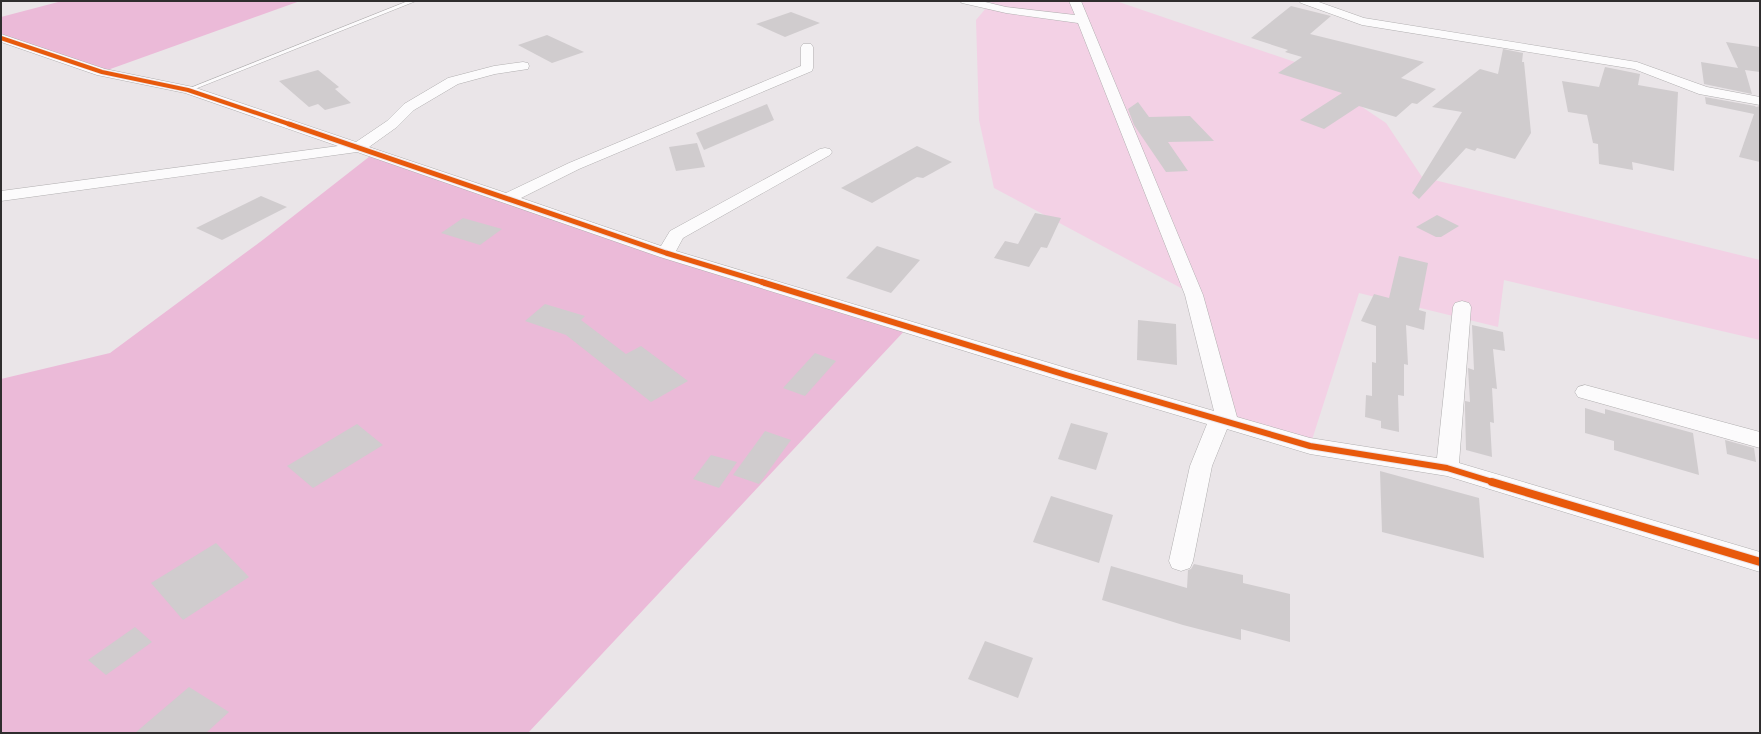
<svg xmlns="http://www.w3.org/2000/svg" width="1761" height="734" font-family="Ubuntu,sans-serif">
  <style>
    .green { fill: #f3d1e5 }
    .forest { fill: #ebbad8 }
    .building { fill: #d0ccce }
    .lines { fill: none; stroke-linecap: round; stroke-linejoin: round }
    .service-casing { stroke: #b1afb0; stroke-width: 1 }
    .minor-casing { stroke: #b1afb0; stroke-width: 1 }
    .service { fill: #fcfbfc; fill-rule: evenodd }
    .minor { fill: #fcfbfc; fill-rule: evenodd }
    .cycleway-far3-casing { stroke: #ebe4e8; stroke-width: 5.5 }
    .cycleway-far2-casing { stroke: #ebe4e8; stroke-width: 7 }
    .cycleway-far1-casing { stroke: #ebe4e8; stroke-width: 8 }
    .cycleway-casing { stroke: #ebe4e8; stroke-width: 10 }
    .cycleway-far3 { stroke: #e8590c; stroke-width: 4 }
    .cycleway-far2 { stroke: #e8590c; stroke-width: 5 }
    .cycleway-far1 { stroke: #e8590c; stroke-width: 6 }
    .cycleway { stroke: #e8590c; stroke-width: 8 }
  </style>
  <rect width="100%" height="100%" fill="#eae5e8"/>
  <path class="green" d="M992 1H1116L1295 62 1386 123 1422 177 1760 260V340L1504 280 1498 327 1359 293 1310 446 1228 422 1194 295 994 188 979 120 976 20Z"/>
  <g class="forest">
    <path d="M62 1H300L102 72 1 38V17Z"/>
    <path d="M374 153 908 327 528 733H1V379L110 353 264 239Z"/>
  </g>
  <g class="building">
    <path d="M1291 6 1331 16 1310 34 1424 62 1401 78 1436 89 1417 104 1412 103 1396 117 1359 106 1324 129 1300 120 1342 93 1278 73 1302 57 1285 52 1288 50 1251 38Z"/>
    <path d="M791 12 820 23 785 37 756 24Z"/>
    <path d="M547 35 584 52 552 63 518 45Z"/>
    <path d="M1726 42 1760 47V72L1745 70 1752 94 1704 84 1701 62 1738 68Z"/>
    <path d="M1503 49 1523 53 1522 62H1524L1531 133 1515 159 1477 148 1475 151 1466 148 1419 199 1412 193 1462 112 1432 107 1480 69 1498 74Z"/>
    <path d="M1605 67 1640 74 1638 85 1678 92 1674 171 1632 162 1633 170 1599 164 1598 144 1593 143 1587 115 1568 112 1562 81 1599 87Z"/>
    <path d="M318 70 339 87 335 89 351 103 325 110 318 104 309 107 279 81Z"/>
    <path d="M1705 97 1755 106 1756 107 1760 106V162L1739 157 1754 114 1706 104Z"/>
    <path d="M1138 102 1149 117 1190 116 1214 141 1168 142 1188 171 1166 172 1134 125 1128 109Z"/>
    <path d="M767 104 774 120 704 150 696 133Z"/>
    <path d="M697 143 705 167 676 171 669 147Z"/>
    <path d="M917 146 952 162 923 178 917 177 872 203 841 188Z"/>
    <path d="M261 196 287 207 222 240 196 228Z"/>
    <path d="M1035 213 1061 218 1047 248 1041 247 1029 267 994 258 1005 241 1018 244Z"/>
    <path d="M1437 215 1459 226 1441 237H1436L1416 227Z"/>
    <path d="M463 218 502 229 480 245 441 233Z"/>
    <path d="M877 246 920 260 891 293 846 278Z"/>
    <path d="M1399 256 1428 263 1419 310 1426 312 1424 330 1406 325 1408 365 1404 364V396L1398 395 1399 432 1381 428V421L1365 417 1366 395 1372 396V362L1376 363V326L1361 321 1374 294 1389 298Z"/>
    <path d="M545 304 585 316 581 320 626 354 641 346 688 381 651 402 566 335 525 321Z"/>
    <path d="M1138 320 1176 324 1177 365 1137 360Z"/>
    <path d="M1472 325 1503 332 1505 351 1493 349 1497 389 1492 388 1494 423 1490 422 1492 457 1466 450 1465 408V401L1470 402 1468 368 1474 370Z"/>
    <path d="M815 353 836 361 805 396 783 388Z"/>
    <path d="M1585 408 1605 414V409L1693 433 1699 475 1614 450V441L1585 433Z"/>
    <path d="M1071 423 1108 433 1096 470 1058 459Z"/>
    <path d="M357 424 383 445 313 488 287 466Z"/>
    <path d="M765 431 791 440 759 484 733 475Z"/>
    <path d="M1725 440 1754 448 1756 462 1727 454Z"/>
    <path d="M711 455 737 462 719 488 693 479Z"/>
    <path d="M1380 471 1479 498 1484 558 1382 532Z"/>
    <path d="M1051 496 1113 515 1099 563 1033 542Z"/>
    <path d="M216 543 249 577 183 620 151 583Z"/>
    <path d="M1194 564 1243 575V583L1290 594V642L1241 629V640L1183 625 1102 600 1111 566 1187 588 1188 570 1191 569Z"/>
    <path d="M135 627 152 642 106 675 88 660Z"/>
    <path d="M985 641 1033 658 1018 698 968 679Z"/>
    <path d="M189 687 229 712 206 733H135Z"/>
  </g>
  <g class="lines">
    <g class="service-casing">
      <path id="service" d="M408 1H416L190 91 185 90Z"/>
    </g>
    <g class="minor-casing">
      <g id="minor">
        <path d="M960 1H981L1006 7 1075 15 1069 1H1081L1203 295 1237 417 1310 438 1437 458 1453 307 1455 303 1462 301 1469 303 1471 307 1459 463 1760 552V572L1447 476 1310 454 1227 429 1212 466 1193 561 1190 568 1181 571 1172 568 1169 561 1190 466 1207 424 1059 380 660 257 357 152 1 201V191L338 146 185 93 97 75 1 42V34L105 69 193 87 356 142 387 121 404 104 448 78 494 66 523 62 528 63 529 66 528 69 495 74 458 84 414 110 397 127 369 147 506 193 569 163 801 66V47L803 44H811L813 47V68L812 71 579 169 521 198 661 246 670 231 820 149 825 148 830 149 832 152 830 155 683 238 676 251 1073 370 1214 411 1185 295 1078 23 1006 13 962 3Z"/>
        <path d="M1299 1H1316L1364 18 1637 62 1707 87 1760 97V105L1699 94 1634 69 1362 25 1301 3Z"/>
        <path d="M1585 385 1760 432V448L1578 397 1575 392 1578 387Z"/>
      </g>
    </g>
    <use href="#service" class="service"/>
    <use href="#minor" class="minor"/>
    <g class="cycleway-far3-casing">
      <path id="cycleway-far3" d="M1 38 102 72 188 90 292 125"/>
    </g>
    <g class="cycleway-far2-casing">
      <path id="cycleway-far2" d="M289 124 666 253 765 283"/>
    </g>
    <g class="cycleway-far1-casing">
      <path id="cycleway-far1" d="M762 282 1066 375 1310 446 1447 468 1496 483"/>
    </g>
    <g class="cycleway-casing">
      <path id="cycleway" d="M1492 482 1760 562"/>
    </g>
    <use href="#cycleway-far3" class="cycleway-far3"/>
    <use href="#cycleway-far2" class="cycleway-far2"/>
    <use href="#cycleway-far1" class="cycleway-far1"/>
    <use href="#cycleway" class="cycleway"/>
  </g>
  <rect width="1761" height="734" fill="none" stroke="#2f2d2e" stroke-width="4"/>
</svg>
